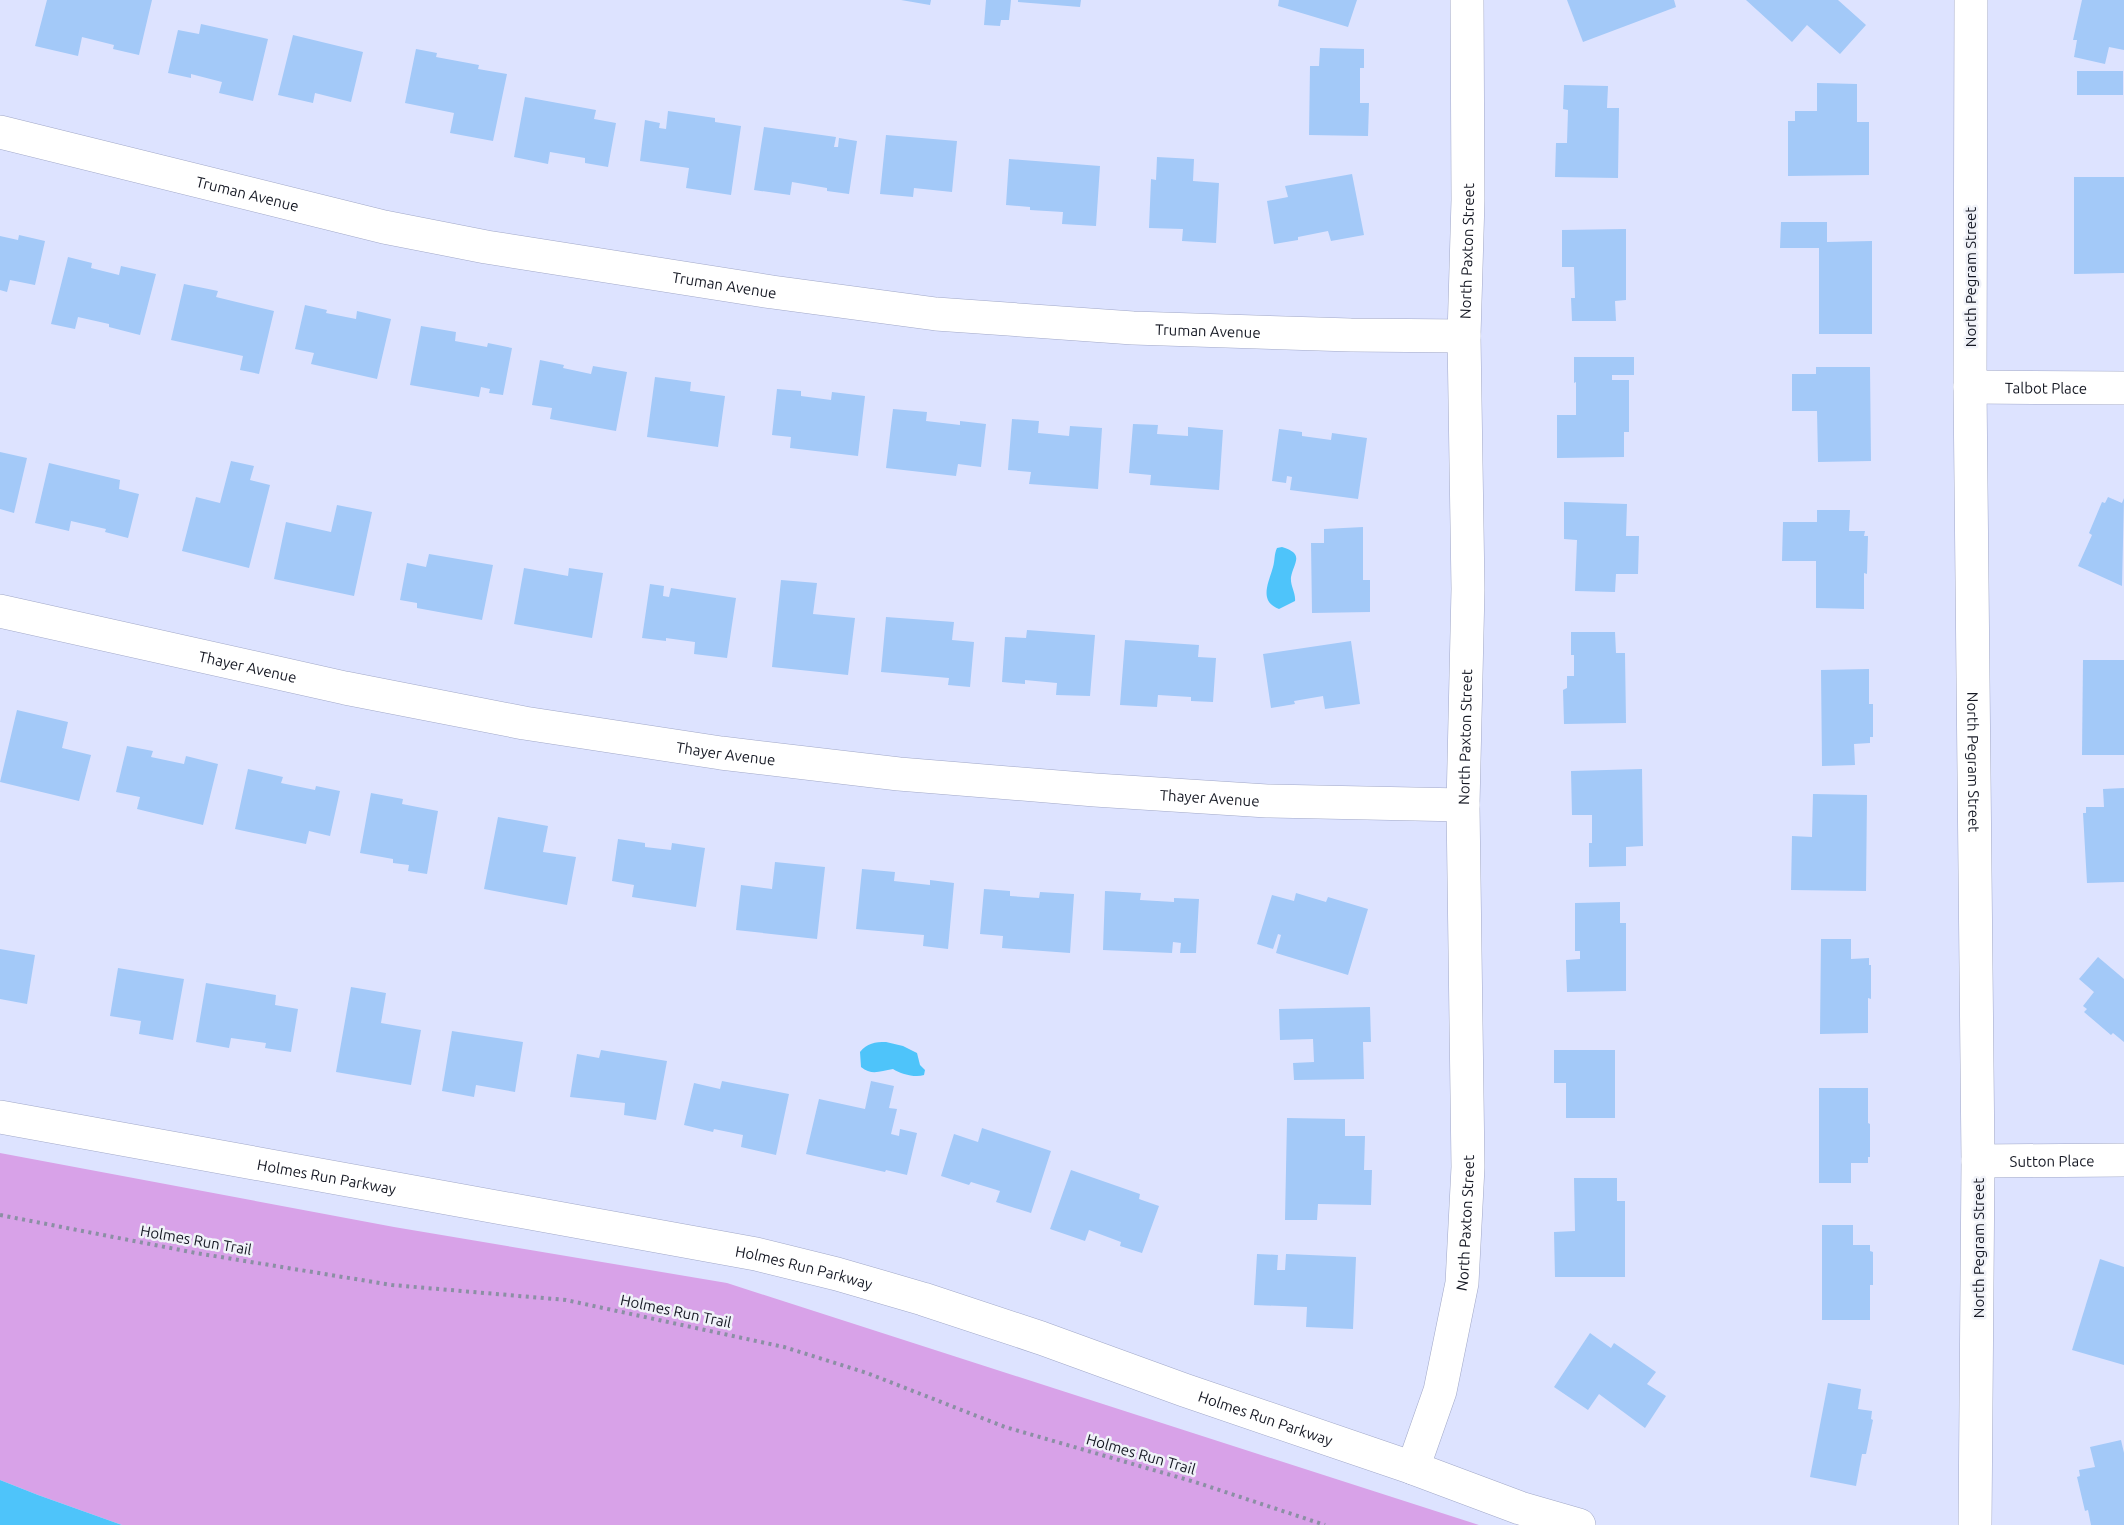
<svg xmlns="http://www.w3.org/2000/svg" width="2124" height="1525" font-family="Ubuntu,sans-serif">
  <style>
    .green { fill: #d8a2e8 }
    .water { fill: #4ec4fa }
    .building { fill: #a3c9f8 }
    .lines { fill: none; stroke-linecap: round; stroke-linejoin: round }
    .street-casing { stroke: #a1a8c8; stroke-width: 34 }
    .path { stroke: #8b8fa4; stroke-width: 4; stroke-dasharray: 3 4.5; stroke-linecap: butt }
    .street { stroke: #fff; stroke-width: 33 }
    .labels { text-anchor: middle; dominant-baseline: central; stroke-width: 5; stroke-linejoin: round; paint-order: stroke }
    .street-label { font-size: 15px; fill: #151823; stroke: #f0f2f8 }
  </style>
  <rect width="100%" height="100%" fill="#dde3ff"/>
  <path class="green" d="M0 1153 394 1227 727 1283 1479 1525H122L38 1495 0 1480Z"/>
  <g class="water">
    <path d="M1282 547C1305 554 1294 562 1291 577 1290 586 1296 593 1295 601L1279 609C1258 601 1269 582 1273 567 1275 561 1274 554 1277 548Z"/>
    <path d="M886 1042 903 1046 917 1053 920 1065 925 1070 924 1075C915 1078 901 1074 893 1069 880 1071 872 1076 861 1067L860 1052C867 1043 875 1042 886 1042Z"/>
    <path d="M0 1480 38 1495 122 1525H0Z"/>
  </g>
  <g class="building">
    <path d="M47 0H152L139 55 113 49 114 45 82 37 78 56 35 46Z"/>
    <path d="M901 0H931L930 5Z"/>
    <path d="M986 0H1011L1009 20H1001L1000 26 984 25Z"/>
    <path d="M1018 0H1081L1080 7 1018 2Z"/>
    <path d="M1279 0H1357L1348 27 1278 6Z"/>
    <path d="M1567 0H1674L1676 7 1583 42Z"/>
    <path d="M1746 0H1838L1866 25 1840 54 1807 25 1792 42Z"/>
    <path d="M2082 0H2124V50L2109 47 2105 64 2074 57 2077 40H2073Z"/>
    <path d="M201 24 268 39 253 101 219 93 222 82 191 74V78L168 73 178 30 199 34Z"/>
    <path d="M293 35 363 52 351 102 315 93 313 103 278 95Z"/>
    <path d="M1320 48 1364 49V68H1360V103H1369L1368 136 1309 135 1310 66H1319Z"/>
    <path d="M416 49 437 53 436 57 479 65 478 69 507 74 493 141 450 133 454 113 405 103Z"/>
    <rect x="2077" y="71" width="46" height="24"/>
    <path d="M1817 83 1857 84V122H1869V175L1788 176V121H1795V111H1817Z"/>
    <path d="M1564 85 1608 86 1607 108H1619L1618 178 1555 177 1556 143H1567L1568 110 1563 109Z"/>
    <path d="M525 97 596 110 594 119 616 123 608 167 585 163V158L550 152 548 164 514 157Z"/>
    <path d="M668 111 715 118V122L741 126 731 195 686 188 689 168 640 161 645 120 660 123 659 128 666 129Z"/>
    <path d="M764 127 836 137 834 147H838L839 138 857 141 849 194 827 191V188L792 182 790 195 754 190Z"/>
    <path d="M886 135 957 141 952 192 914 188 913 197 880 194Z"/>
    <path d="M1157 157 1194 159 1193 181 1219 183 1216 243 1182 241 1183 229 1149 228 1151 179 1156 180Z"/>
    <path d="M1009 159 1100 166 1096 226 1062 224 1063 212 1030 210V207L1006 205Z"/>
    <path d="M1352 174 1364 235 1331 241 1328 231 1298 237V240L1274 244 1267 201 1288 197 1285 186Z"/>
    <path d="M2074 177H2124V273L2074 274Z"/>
    <path d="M1781 222H1827V242L1872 241V334H1819V248H1780Z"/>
    <path d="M1626 229V300L1615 301 1616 321H1572L1571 298H1575L1574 267H1562V230Z"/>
    <path d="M19 235 45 241 35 285 10 280 7 292 0 290V236L18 240Z"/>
    <path d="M68 257 92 263 91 268 119 275 121 266 156 274 140 335 109 327V324L78 317 75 329 51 324Z"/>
    <path d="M184 284 218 291 216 297 274 311 259 374 240 370 243 356 171 340Z"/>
    <path d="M305 305 327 310 326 313 356 319 357 311 391 319 377 379 311 364 314 353 295 349Z"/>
    <path d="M421 326 456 332 455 341 487 347 488 343 512 348 503 395 489 393 490 389 481 387 479 397 410 385Z"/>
    <path d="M1574 357H1634V375H1612V380H1629V432H1624V457L1557 458V415H1576V382L1574 383Z"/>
    <path d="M540 360 564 365 563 368 591 374 593 366 627 372 616 431 550 419 552 408 532 405Z"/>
    <path d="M1816 367H1870L1871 461 1818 462 1817 411H1792V374H1816Z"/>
    <path d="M655 377 691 382 690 391 725 396 718 447 647 437Z"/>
    <path d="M777 389 801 391V396L831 400 832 392 865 396 858 456 790 448 791 437 772 435Z"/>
    <path d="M893 409 927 412 926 421 960 425V421L986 424 981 467 958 464 956 476 886 468Z"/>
    <path d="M1012 419 1039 421 1038 433 1069 436 1070 426 1102 428 1098 489 1029 484 1031 472 1008 470Z"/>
    <path d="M1133 424 1158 425 1157 434 1188 436V427L1223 430 1219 490 1150 485 1151 475 1129 473Z"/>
    <path d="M1279 429 1302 432V436L1331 440 1332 433 1367 438 1358 499 1290 490 1292 477 1287 476 1286 483 1272 481Z"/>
    <path d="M0 452 27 458 14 513 0 509Z"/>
    <path d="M231 461 254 466 250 480 270 485 249 568 182 551 196 497 220 503Z"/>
    <path d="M49 463 120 480 119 489 139 494 128 538 105 532 106 529 71 521 69 531 35 523Z"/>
    <path d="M2108 497 2122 503 2124 498 2122 586 2078 566 2092 535 2089 533 2102 502 2105 503Z"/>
    <path d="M1564 502 1627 504 1626 536H1639L1638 574H1616L1615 592 1575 591 1577 540 1564 539Z"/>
    <path d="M337 505 372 512 354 596 274 579 286 522 331 532Z"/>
    <path d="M1817 510H1850L1849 531H1865L1864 536H1868L1867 574 1864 573V609L1816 608V561H1782L1783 522H1817Z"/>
    <path d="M1363 527V580H1370V612L1312 613 1311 543H1324V529Z"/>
    <path d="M429 554 493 565 482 620 417 608V603L400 600 407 563 426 567Z"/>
    <path d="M524 568 568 576 569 568 603 573 592 638 514 624Z"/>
    <path d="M781 580 817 583 813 614 855 618 848 675 772 667Z"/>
    <path d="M650 584 664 586 663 596 669 597 671 588 736 598 727 658 694 654 695 642 666 638V641L642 638Z"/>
    <path d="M886 617 954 622 952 640 974 642 970 687 948 685 949 678 881 672Z"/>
    <path d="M1027 630 1095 635 1090 696 1056 695 1057 683 1025 680V684L1002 682 1005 637 1026 638Z"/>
    <path d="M1571 632H1615L1616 653H1625L1626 723 1564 724 1563 690 1567 688V676H1574V655H1571Z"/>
    <path d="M1125 640 1199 645 1198 657 1216 658 1213 702 1191 701V697L1158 695 1157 707 1120 705Z"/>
    <path d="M1351 641 1360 704 1325 709 1323 696 1294 701 1295 704 1271 708 1263 654Z"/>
    <path d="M2083 660H2124V755H2082Z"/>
    <path d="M1869 669V704H1873V737H1870V743L1854 744 1855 765 1822 766 1821 670Z"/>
    <path d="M17 710 68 722 62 748 91 755 79 801 0 782Z"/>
    <path d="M127 746 153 751 151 757 184 764 186 756 218 764 203 825 137 809 140 797 116 792Z"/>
    <path d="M248 769 283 777 281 783 315 790 316 786 340 791 330 836 309 831 306 844 235 829Z"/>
    <path d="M1642 769 1643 846 1626 847V866L1589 867V843H1592V815H1572L1571 771Z"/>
    <path d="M2124 788V882L2087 883 2083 813H2086V807H2104L2103 789Z"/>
    <path d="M371 793 403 799 402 804 438 811 427 874 408 871 409 865 393 863V859L360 853Z"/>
    <path d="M1813 794 1867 795 1866 891 1791 890 1792 836 1812 837Z"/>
    <path d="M498 817 548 826 543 852 576 857 567 905 484 889Z"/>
    <path d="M618 839 645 843V847L671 850 672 843 705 848 696 907 632 897 634 885 612 881Z"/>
    <path d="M775 862 825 867 817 939 736 930 741 885 772 889Z"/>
    <path d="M862 869 895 872 894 881 930 885V880L954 883 948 949 923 946 924 935 856 929Z"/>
    <path d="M984 889 1010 891V896L1039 898 1040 892 1074 894 1070 953 1002 948 1003 936 980 934Z"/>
    <path d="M1105 891 1141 893 1140 900 1174 902V898L1199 899 1196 953H1180L1181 943 1173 942 1172 953 1103 950Z"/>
    <path d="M1296 893 1326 902 1328 897 1368 909 1348 975 1276 953 1281 935 1278 934 1273 949 1257 944 1272 895 1294 901Z"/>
    <path d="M1620 902V923H1626V991L1567 992 1566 960 1580 959V951H1575V903Z"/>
    <path d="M1821 939H1851V959L1869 958V965H1871V999L1868 998V1033L1820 1034Z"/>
    <path d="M0 949 35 955 27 1004 0 999Z"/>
    <path d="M2098 957 2124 979V1042L2113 1033 2111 1035 2084 1012 2087 1009 2083 1006 2094 992 2079 979Z"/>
    <path d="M118 968 184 979 173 1040 139 1034 141 1021 110 1016Z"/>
    <path d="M206 983 276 995 275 1005 298 1009 291 1052 265 1048 266 1043 231 1038 229 1048 196 1042Z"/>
    <path d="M351 987 386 993 381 1023 421 1030 411 1085 336 1072Z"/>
    <path d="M1370 1007 1371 1042H1363L1364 1079 1294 1080 1293 1063 1314 1062 1313 1039 1280 1040 1279 1009Z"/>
    <path d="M452 1031 523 1042 515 1092 476 1085 474 1097 442 1091Z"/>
    <path d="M601 1050 667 1061 656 1120 624 1115 625 1103 570 1097 577 1054 599 1058Z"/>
    <path d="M1554 1050H1615V1118H1566V1083H1554Z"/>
    <path d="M722 1081 789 1094 776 1155 741 1147 743 1135 714 1129 713 1132 684 1125 694 1083 720 1089Z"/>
    <path d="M871 1081 894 1086 889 1108 897 1109 891 1134 899 1136 900 1129 917 1133 907 1175 886 1170 885 1172 806 1154 819 1099 865 1109Z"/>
    <path d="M1819 1088H1868V1123L1870 1124V1157H1868V1163H1851V1183H1819Z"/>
    <path d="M1287 1118 1345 1119V1136H1365L1364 1170H1372L1371 1205 1318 1204 1317 1220H1285Z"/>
    <path d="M982 1128 1051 1151 1031 1213 996 1202 1000 1191 971 1182 969 1185 941 1176 954 1134 978 1142Z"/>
    <path d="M1071 1170 1140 1194 1139 1199 1159 1206 1142 1253 1120 1246 1121 1242 1089 1230 1085 1241 1050 1229Z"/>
    <path d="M1574 1178H1617V1201H1625V1277H1555L1554 1232 1575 1231Z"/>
    <path d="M1822 1225H1853V1245H1870V1251L1873 1252V1285H1870V1320H1822Z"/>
    <path d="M1257 1254 1278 1255 1277 1270H1285L1286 1254 1356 1257 1353 1329 1306 1327 1307 1307 1254 1305Z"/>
    <path d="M2100 1259 2124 1267V1365L2072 1350Z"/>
    <path d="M1590 1333 1611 1348 1614 1343 1656 1372 1647 1384 1666 1396 1645 1428 1599 1394 1588 1410 1554 1387Z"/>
    <path d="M1828 1383 1861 1389 1858 1409 1872 1411 1871 1419 1873 1420 1866 1454H1862L1856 1486 1810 1477Z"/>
    <path d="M2121 1440 2124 1453V1525H2091L2088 1510 2085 1511 2077 1477 2080 1476 2079 1470 2095 1467 2090 1447Z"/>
  </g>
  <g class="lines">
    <g class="street-casing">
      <g id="street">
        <path id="s1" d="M1971 0 1970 387 1978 1161 1975 1525"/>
        <path id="s2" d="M0 132 384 227 486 247 772 292 936 314 1133 328 1351 335 1464 336"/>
        <path id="s3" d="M1970 387 2124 388"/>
        <path id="s4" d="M0 611 345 688 524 723 721 753 899 774 1095 790 1267 801 1463 805"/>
        <path id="s5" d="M0 1117 756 1254 837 1274 923 1299 1041 1338 1184 1390 1413 1468 1520 1508 1579 1525"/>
        <path id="s6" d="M1978 1161 2124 1160"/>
        <path id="s7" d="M1413 1468 1440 1391 1462 1283 1468 1167 1463 805 1468 589 1464 336 1468 200 1467 0"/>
      </g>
    </g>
    <path class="path" d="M0 1215 196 1253 392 1285 566 1300 784 1347 867 1373 1005 1427 1195 1482 1325 1525"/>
    <use href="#street" class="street"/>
  </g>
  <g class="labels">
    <g class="street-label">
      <text stroke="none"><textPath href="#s2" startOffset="255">Truman Avenue</textPath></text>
      <text stroke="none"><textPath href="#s7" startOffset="1224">North Paxton Street</textPath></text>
      <text transform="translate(1970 277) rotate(-90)">North Pegram Street</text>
      <text stroke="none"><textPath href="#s2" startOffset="741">Truman Avenue</textPath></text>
      <text stroke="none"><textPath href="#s2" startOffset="1227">Truman Avenue</textPath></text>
      <text stroke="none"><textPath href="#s3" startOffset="76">Talbot Place</textPath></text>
      <text stroke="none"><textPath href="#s4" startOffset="254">Thayer Avenue</textPath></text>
      <text stroke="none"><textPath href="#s7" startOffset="738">North Paxton Street</textPath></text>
      <text stroke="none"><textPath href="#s4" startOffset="740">Thayer Avenue</textPath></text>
      <text stroke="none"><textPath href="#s1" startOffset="762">North Pegram Street</textPath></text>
      <text stroke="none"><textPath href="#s4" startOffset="1226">Thayer Avenue</textPath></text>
      <text stroke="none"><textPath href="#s6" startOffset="74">Sutton Place</textPath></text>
      <text stroke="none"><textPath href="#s5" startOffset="332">Holmes Run Parkway</textPath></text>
      <text stroke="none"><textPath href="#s7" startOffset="252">North Paxton Street</textPath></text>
      <text transform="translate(196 1240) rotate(10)">Holmes Run Trail</text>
      <text transform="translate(1978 1248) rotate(-90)">North Pegram Street</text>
      <text stroke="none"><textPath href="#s5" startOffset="818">Holmes Run Parkway</textPath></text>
      <text transform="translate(676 1311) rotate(12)">Holmes Run Trail</text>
      <text stroke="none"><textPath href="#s5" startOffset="1304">Holmes Run Parkway</textPath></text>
      <text transform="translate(1141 1454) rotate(16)">Holmes Run Trail</text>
    </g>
  </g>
</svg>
